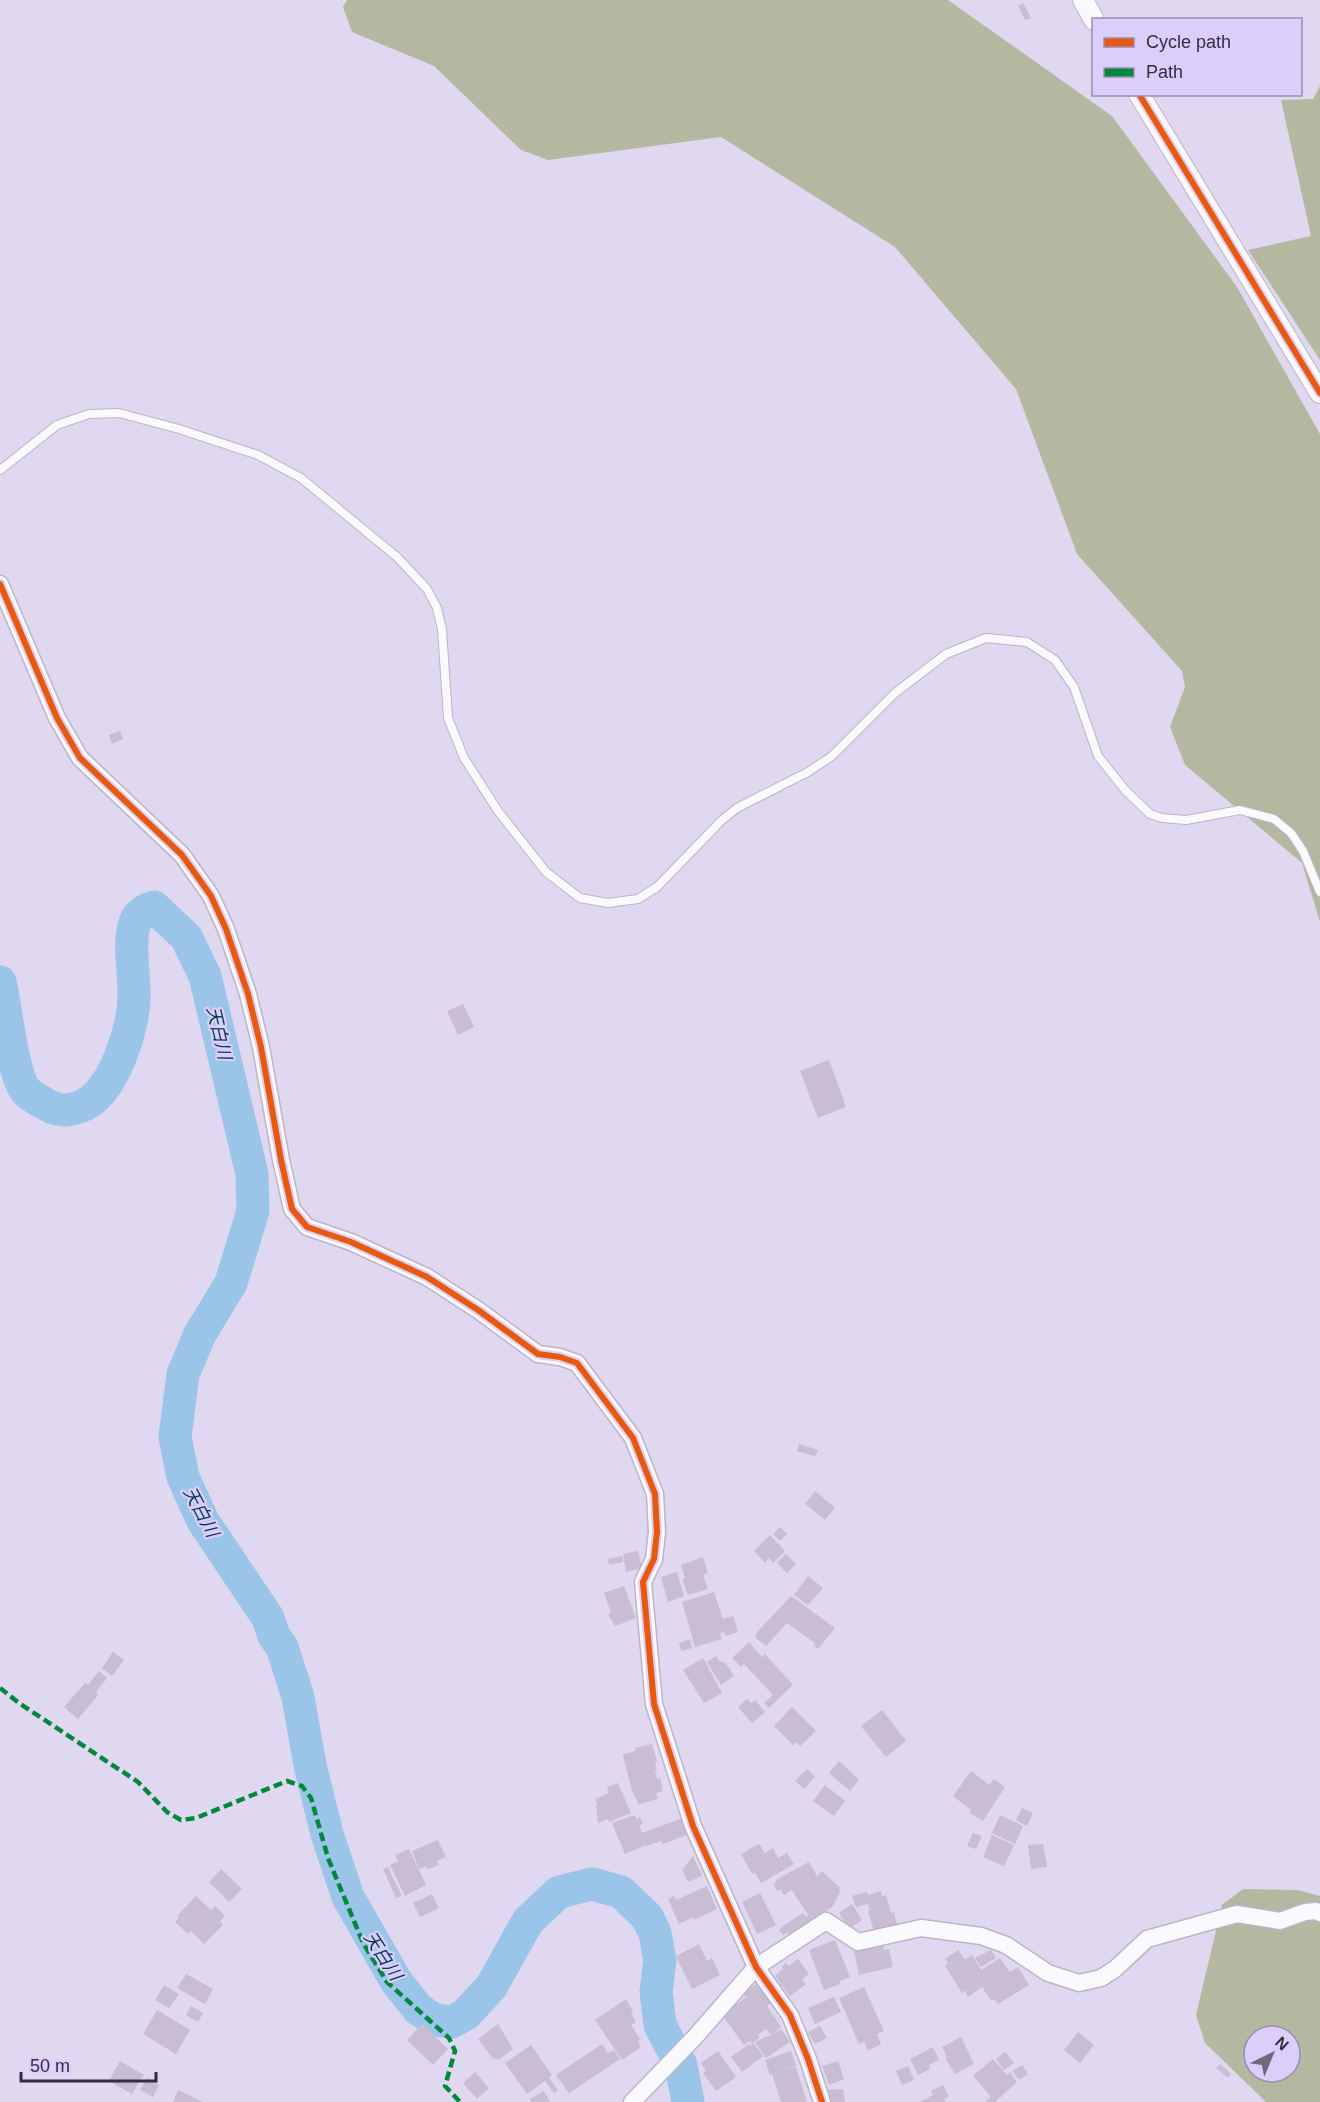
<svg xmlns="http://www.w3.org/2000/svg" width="1320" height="2102" font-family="Helvetica,'Noto Sans JP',sans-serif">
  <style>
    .forest { fill: #b4b8a0; fill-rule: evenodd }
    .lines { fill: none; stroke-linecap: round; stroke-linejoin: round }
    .river { stroke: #9ac4e8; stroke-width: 33 }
    .building { fill: #c8bdd2 }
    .service-casing { stroke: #bbb5c8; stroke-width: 10 }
    .minor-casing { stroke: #bbb5c8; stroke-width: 19 }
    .tertiary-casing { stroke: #bbb5c8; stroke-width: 22 }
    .service { stroke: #faf9fd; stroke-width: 8 }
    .minor { stroke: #faf9fd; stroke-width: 16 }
    .tertiary { stroke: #faf9fd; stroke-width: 20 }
    .quiet { stroke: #00873e; stroke-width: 4.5; stroke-dasharray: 9 4.5; stroke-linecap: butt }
    .cycleway-casing { stroke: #dbcefb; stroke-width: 10 }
    .cycleway { stroke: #e8590c; stroke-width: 6 }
    .labels { text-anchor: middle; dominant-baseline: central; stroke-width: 4.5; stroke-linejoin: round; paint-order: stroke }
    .water-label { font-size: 18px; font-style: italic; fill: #023854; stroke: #dbcefb }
  </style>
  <rect width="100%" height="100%" fill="#dfd8f0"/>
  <g class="forest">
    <path d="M347 0H948L1112 116 1237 287 1320 434V922L1302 863 1185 765 1170 727 1185 687 1182 671 1077 554 1016 389 895 247 721 137 548 160 521 150 434 66 352 32 343 7Z"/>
    <path d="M1320 86V360L1248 250 1311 236 1281 100 1313 99Z"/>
    <path d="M1243 1889 1298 1890 1320 1896V2102H1266L1205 2043 1196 2015 1222 1905ZM1254 2036H1290V2072H1254Z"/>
  </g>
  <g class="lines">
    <path class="river" d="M0 982C6 1006 12 1077 27 1092 31 1096 37 1099 42 1102 57 1112 68 1112 84 1105 114 1091 134 1027 134 997 135 973 127 942 136 920 140 912 147 909 154 907L186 937 205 976 252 1174 253 1211 231 1283 200 1334 183 1374 175 1437 183 1477 203 1521 268 1618 274 1636 282 1647 298 1697 310 1765 327 1834 348 1897 396 1981 419 2010 435 2020 452 2022 466 2014 491 1987 528 1921 559 1892 592 1884 621 1892 647 1917 655 1933 660 1961 656 1991 660 2025 681 2065 688 2102"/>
  </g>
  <g class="building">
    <path d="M1023 3 1031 18 1025 20 1018 6Z"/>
    <path d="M120 731 123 739 112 744 109 735Z"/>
    <path d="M463 1004 474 1027 458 1035 447 1011Z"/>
    <path d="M829 1060 846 1107 818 1118 800 1071Z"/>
    <path d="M799 1444 818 1450 815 1456 797 1451Z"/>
    <path d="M815 1491 835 1508 825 1520 805 1504Z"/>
    <path d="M780 1527 787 1534 780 1541 773 1534Z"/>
    <path d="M770 1535 785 1551 773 1563 769 1558 765 1563 754 1551Z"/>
    <path d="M638 1551 642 1568 626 1572 623 1554Z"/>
    <path d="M786 1554 796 1564 787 1573 777 1563Z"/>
    <path d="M622 1556 623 1562 609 1565 607 1559Z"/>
    <path d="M703 1557 708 1573 703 1575 708 1589 688 1595 682 1579 685 1578 681 1565Z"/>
    <path d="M677 1572 684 1596 668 1602 661 1577Z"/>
    <path d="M808 1576 823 1588 808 1605 794 1595Z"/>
    <path d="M624 1586 636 1618 615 1626 608 1614 611 1613 604 1593Z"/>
    <path d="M714 1592 723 1619 733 1616 738 1632 726 1636 724 1632 720 1633 722 1639 695 1647 682 1602Z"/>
    <path d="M791 1596 835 1628 818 1649 814 1646 816 1644 787 1623 766 1646 755 1637 758 1631Z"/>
    <path d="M690 1639 692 1648 681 1651 679 1643Z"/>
    <path d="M749 1642 762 1657 765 1654 793 1685 769 1708 764 1703 773 1695 744 1664 741 1667 732 1658Z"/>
    <path d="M113 1652 124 1660 112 1676 102 1668Z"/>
    <path d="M716 1656 720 1662 722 1661 723 1663 725 1662 734 1676 721 1685 707 1662Z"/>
    <path d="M703 1658 722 1693 704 1703 683 1670Z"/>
    <path d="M99 1671 107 1678 96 1692 98 1695 78 1719 64 1707 85 1683 88 1685Z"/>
    <path d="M747 1699 751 1703 755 1700 765 1712 752 1723 738 1707Z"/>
    <path d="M792 1707 816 1731 800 1746 796 1742 793 1745 774 1726Z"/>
    <path d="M882 1710 906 1741 886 1757 861 1726Z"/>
    <path d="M652 1744 657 1761 655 1762 657 1770H655L657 1779 660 1778 663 1791 656 1793 658 1799 639 1804 632 1791 623 1756 624 1754 636 1751 635 1748Z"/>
    <path d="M839 1761 859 1780 850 1791 829 1773Z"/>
    <path d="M807 1769 815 1777 804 1789 795 1781Z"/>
    <path d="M971 1771 989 1785 994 1779 1005 1787 983 1821 970 1813 971 1810 953 1796Z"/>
    <path d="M618 1783 631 1813 609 1822 608 1819 598 1823 596 1806 597 1805 595 1799 609 1793 607 1787Z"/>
    <path d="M825 1785 845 1801 834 1816 813 1801Z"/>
    <path d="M1022 1808 1033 1813 1027 1826 1016 1820Z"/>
    <path d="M635 1815 636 1819 640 1817 643 1824 639 1825 642 1833 683 1818 689 1834 663 1844 661 1841 647 1846 646 1845 625 1854 612 1823Z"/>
    <path d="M1000 1815 1023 1826 1015 1844 992 1833Z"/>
    <path d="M973 1833 982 1836 976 1849 967 1846Z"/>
    <path d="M992 1835 1014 1845 1004 1866 983 1857Z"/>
    <path d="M438 1840 446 1857 437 1861 439 1865 428 1869 426 1866 419 1869 412 1851Z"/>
    <path d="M759 1844 765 1853 773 1848 778 1858 787 1853 794 1864 761 1883 755 1873 752 1874 741 1854Z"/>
    <path d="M1043 1844 1047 1867 1031 1869 1028 1845Z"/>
    <path d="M409 1849 426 1885 405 1896 390 1865 398 1861 395 1855Z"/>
    <path d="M693 1856 702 1876 688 1882 682 1870Z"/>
    <path d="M809 1862 817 1876 815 1879 822 1871 840 1888 839 1890 840 1892 833 1906 814 1919 811 1913 813 1919 812 1921 791 1937 787 1932 783 1935 779 1930 783 1926 803 1913 806 1917 808 1915 792 1890 784 1895 781 1889 777 1891 773 1884 777 1882 776 1880Z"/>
    <path d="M388 1867 402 1896 396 1898 383 1869Z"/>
    <path d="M221 1869 242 1889 229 1902 209 1882Z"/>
    <path d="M707 1886 717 1909 694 1920 693 1917 679 1924 668 1899 674 1896 676 1900Z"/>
    <path d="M881 1891 882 1896 886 1895 891 1913 894 1912 897 1924 874 1931 868 1911 870 1910 868 1904 856 1907 852 1896 867 1892 868 1895Z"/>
    <path d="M760 1893 776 1925 757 1934 742 1902Z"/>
    <path d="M432 1894 439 1908 420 1917 413 1903Z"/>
    <path d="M196 1896 211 1910 215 1906 225 1916 220 1921 223 1925 204 1944 191 1931 188 1934 175 1922 179 1918 177 1916Z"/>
    <path d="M852 1904 862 1920 849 1929 839 1913Z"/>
    <path d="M835 1940 850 1977 840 1981V1984L824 1990 809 1950Z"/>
    <path d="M699 1944 707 1961 712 1958 720 1975 692 1989 676 1956Z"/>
    <path d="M883 1944 884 1950 889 1949 893 1967 859 1975 854 1951Z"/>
    <path d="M958 1950 965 1960 972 1955 981 1970 1000 1958 1010 1972 1018 1967 1029 1985 998 2004 994 1999 991 2001 982 1987 968 1997 965 1991 962 1993 945 1966 948 1963 945 1959Z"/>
    <path d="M991 1950 996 1958 981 1967 975 1958Z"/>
    <path d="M798 1959 809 1974 802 1979 806 1984 790 1996 775 1976 783 1969 782 1966 786 1963 789 1966Z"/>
    <path d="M186 1974 213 1989 205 2004 177 1988Z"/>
    <path d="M756 1984 771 2003 767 2006 781 2027 771 2035 766 2029 758 2035 759 2038 752 2044 750 2041 744 2045 722 2015 746 1997 743 1994Z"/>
    <path d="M164 1985 179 1994 169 2008 155 2000Z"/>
    <path d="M864 1987 884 2031 877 2034 881 2044 868 2051 864 2042 859 2044 839 1998Z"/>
    <path d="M834 1997 841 2012 815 2024 808 2008Z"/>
    <path d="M626 1999 633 2011 631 2013 636 2022 631 2025 640 2039 638 2041 641 2047 622 2060 595 2020Z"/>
    <path d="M191 2006 203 2013 198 2022 186 2015Z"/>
    <path d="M157 2010 190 2030 176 2054 143 2034Z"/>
    <path d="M422 2024 448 2049 433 2065 407 2040Z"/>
    <path d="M498 2024 513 2049 498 2060 496 2058 493 2059 478 2039Z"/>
    <path d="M820 2026 827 2038 815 2044 808 2032Z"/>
    <path d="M781 2029 790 2042 766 2058 755 2042 770 2035V2036Z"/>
    <path d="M1078 2032 1094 2045 1080 2063 1064 2050Z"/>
    <path d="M961 2037 974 2064 955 2074 945 2058 947 2057 942 2047Z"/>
    <path d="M754 2043 763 2056 742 2072 731 2057 749 2044 750 2046Z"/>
    <path d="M602 2044 608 2053 614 2050 620 2059 569 2093 556 2075Z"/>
    <path d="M531 2045 552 2075 549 2078 558 2090 554 2093 545 2081 527 2094 505 2063Z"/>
    <path d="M933 2047 939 2060 929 2065 930 2069 918 2075 910 2059Z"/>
    <path d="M718 2051 736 2077 716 2091 703 2073 706 2071 701 2063Z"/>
    <path d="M791 2051 796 2066 780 2071 796 2067 807 2102H781L772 2074 770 2075 765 2060Z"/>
    <path d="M1005 2052 1014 2063 1004 2070 996 2059Z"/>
    <path d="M993 2059 1007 2075 1010 2072 1017 2082 995 2102H985L991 2097 973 2076Z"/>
    <path d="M120 2061 144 2075 132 2094 109 2081Z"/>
    <path d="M838 2061 844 2079 829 2085 822 2066Z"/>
    <path d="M1220 2064 1231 2074 1228 2078 1216 2068Z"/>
    <path d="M1022 2065 1028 2074 1019 2080 1012 2071Z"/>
    <path d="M908 2066 914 2080 902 2085 896 2071Z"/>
    <path d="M475 2072 489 2088 477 2099 463 2083Z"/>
    <path d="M147 2078 159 2085 153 2097 140 2090Z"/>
    <path d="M943 2085 949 2097 944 2099 946 2102H920L933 2095 931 2091Z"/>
    <path d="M843 2089 845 2102H828L827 2090Z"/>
    <path d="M178 2090 203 2102H173Z"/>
    <path d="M544 2091 550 2102H531L530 2099Z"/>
  </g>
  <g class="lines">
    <g class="service-casing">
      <path id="service" d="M0 470 57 425 89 414 119 413 179 429 258 455 301 478 397 557 427 589 437 608 442 629 448 718 464 758 498 811 546 872 580 898 608 903 638 899 657 887 722 820 737 808 808 772 832 756 895 693 946 654 986 638 1027 642 1055 660 1074 687 1098 756 1125 790 1150 814 1162 818 1186 820 1240 810 1274 819 1291 833 1303 851 1320 892"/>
    </g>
    <g class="minor-casing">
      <g id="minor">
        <path d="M0 584 57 718 80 758 182 855 211 896 226 929 248 994 261 1047 281 1160 292 1209 307 1227 351 1242 427 1277 478 1310 538 1354 560 1357 577 1363 633 1438 655 1494 657 1532 654 1559 643 1582 654 1704 693 1826 756 1967 790 2015 808 2059 822 2102"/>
        <path d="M632 2102 695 2037 756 1967 826 1921 858 1942 921 1928 981 1936 1006 1945 1048 1973 1079 1983 1101 1978 1115 1969 1147 1939 1237 1914 1280 1921 1305 1912 1316 1911 1320 1913"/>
      </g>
    </g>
    <g class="tertiary-casing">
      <g id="tertiary">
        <path d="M1083 0 1094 20"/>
        <path d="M1139 94 1320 393"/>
      </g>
    </g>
    <use href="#service" class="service"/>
    <use href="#minor" class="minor"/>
    <use href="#tertiary" class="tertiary"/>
    <path class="quiet" d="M0 1688 19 1703 138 1782 167 1812 181 1820 196 1818 287 1781 302 1786 311 1798 328 1858 363 1943 387 1982 449 2038 455 2051 445 2086 460 2102"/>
    <g class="cycleway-casing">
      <g id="cycleway">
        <path d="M1139 94 1320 393"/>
        <path d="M0 584 57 718 80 758 182 855 211 896 226 929 248 994 261 1047 281 1160 292 1209 307 1227 351 1242 427 1277 478 1310 538 1354 560 1357 577 1363 633 1438 655 1494 657 1532 654 1559 643 1582 654 1704 693 1826 756 1967 790 2015 808 2059 822 2102"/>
      </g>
    </g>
    <use href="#cycleway" class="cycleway"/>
  </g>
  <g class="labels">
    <g class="water-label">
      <text transform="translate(219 1033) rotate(77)">天白川</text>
      <text transform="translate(201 1512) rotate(62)">天白川</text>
      <text transform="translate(383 1956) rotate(57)">天白川</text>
    </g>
  </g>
  <rect x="1092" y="18" width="210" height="78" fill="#dbcefb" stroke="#988eb0" stroke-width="1.5"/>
  <rect x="1104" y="38" width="30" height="9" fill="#e8590c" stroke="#988eb0" stroke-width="1.5"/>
  <text x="1146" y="48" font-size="18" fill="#332d3f">Cycle path</text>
  <rect x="1104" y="68" width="30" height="9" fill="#00873e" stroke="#988eb0" stroke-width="1.5"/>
  <text x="1146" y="78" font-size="18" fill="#332d3f">Path</text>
  <g transform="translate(1272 2054) rotate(43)"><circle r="28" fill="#dbcefb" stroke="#988eb0" stroke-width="1.5"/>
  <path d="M0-4.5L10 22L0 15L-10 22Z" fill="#6f697d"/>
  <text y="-9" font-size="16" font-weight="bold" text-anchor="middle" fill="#332d3f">N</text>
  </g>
  <path d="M21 2072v9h135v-9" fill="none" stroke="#332d3f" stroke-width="3"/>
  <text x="30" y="2072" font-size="18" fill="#332d3f" stroke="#dbcefb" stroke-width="4.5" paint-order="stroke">50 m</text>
</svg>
